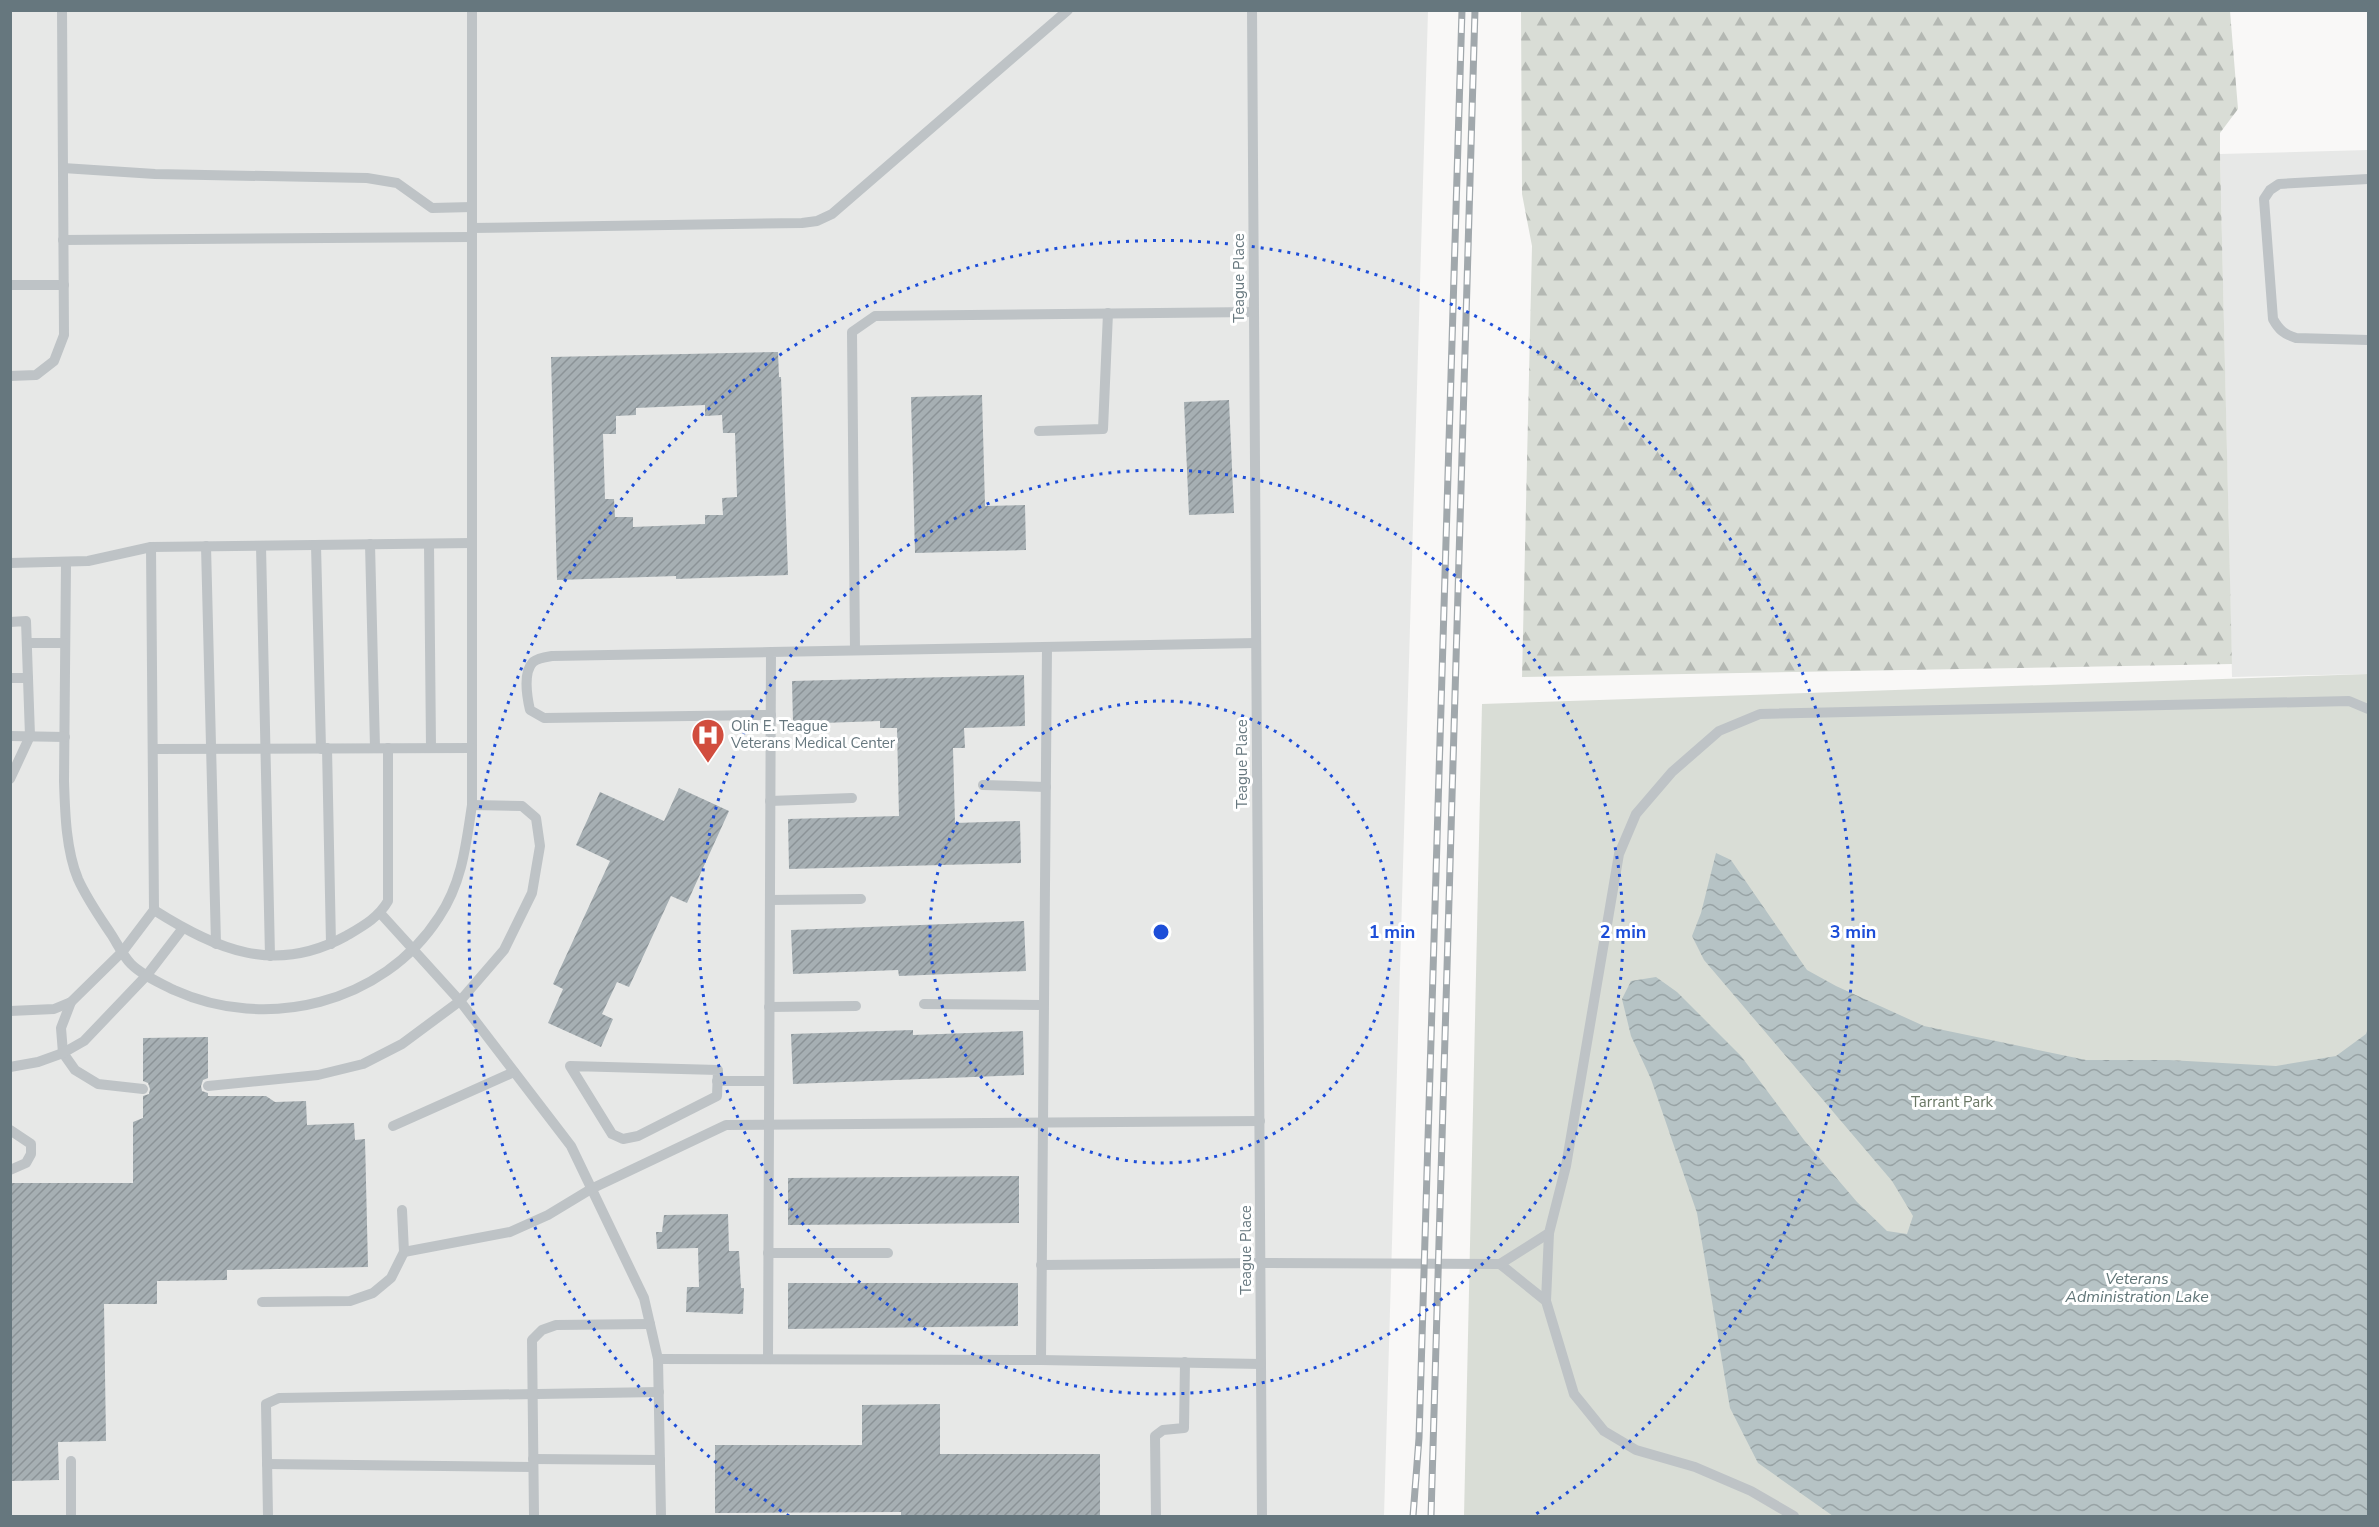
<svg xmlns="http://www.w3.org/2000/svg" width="2379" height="1527" font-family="'Nunito Sans',sans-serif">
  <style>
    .built { fill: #e7e8e7 }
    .green { fill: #d9ddd6 }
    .forest { fill: url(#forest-firs) }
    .water { fill: url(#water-waves) }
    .building { fill: url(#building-hatch); fill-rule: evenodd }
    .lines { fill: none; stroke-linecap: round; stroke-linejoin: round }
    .service { stroke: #bec3c6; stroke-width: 10 }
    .rail-casing { stroke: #a1a8ac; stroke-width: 7 }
    .rail { stroke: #fff; stroke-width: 4.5; stroke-dasharray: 14; stroke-linecap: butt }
    .ring { fill: none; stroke: #1d4ed8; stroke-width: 3; stroke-dasharray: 3 6 }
    .labels { text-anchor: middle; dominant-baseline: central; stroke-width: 6; stroke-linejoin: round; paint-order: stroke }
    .street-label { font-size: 15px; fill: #66777e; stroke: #fff }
    .poi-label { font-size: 15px; fill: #66777e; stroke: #fff; text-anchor: start }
    .park-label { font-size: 15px; fill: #6a7765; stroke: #fff }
    .water-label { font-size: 16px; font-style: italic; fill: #617678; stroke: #fff }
    .centre { fill: #1d4ed8; stroke: #fff; stroke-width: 3 }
    .ring-label { font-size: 18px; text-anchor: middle; font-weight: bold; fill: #1d4ed8; stroke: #fff; stroke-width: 6; stroke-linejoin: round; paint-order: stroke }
  </style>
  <defs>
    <pattern id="forest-firs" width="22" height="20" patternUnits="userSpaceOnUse" patternTransform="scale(1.5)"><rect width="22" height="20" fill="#d9ddd6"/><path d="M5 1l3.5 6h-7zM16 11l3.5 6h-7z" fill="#b4b8b3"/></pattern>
    <pattern id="water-waves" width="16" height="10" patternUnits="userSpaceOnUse" patternTransform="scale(1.5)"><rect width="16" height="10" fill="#b6c3c5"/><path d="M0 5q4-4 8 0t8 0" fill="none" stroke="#98a3a5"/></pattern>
    <pattern id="building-hatch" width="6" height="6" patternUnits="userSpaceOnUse" patternTransform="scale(1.5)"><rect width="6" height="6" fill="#a6afb3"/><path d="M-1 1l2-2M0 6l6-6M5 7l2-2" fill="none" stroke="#8b9397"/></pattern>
  </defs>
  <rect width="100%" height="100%" fill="#f9f8f7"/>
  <g class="built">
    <path d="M10 11H1428L1384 1516H11Z"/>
    <path d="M2368 150V674L2232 677 2220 154Z"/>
  </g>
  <path class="green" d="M2368 674V1516H1464L1482 704Z"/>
  <path class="forest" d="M1521 11H2230L2238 109 2220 133V154L2232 664 1522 677 1532 246 1522 194Z"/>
  <path class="water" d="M1716 853 1731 860 1807 970 1836 986 1924 1026 2086 1060H2169L2276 1066 2336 1056 2366 1034 2368 1028V1492L2367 1516H1833L1758 1463 1730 1408 1697 1213 1651 1079 1631 1036 1622 999 1631 981 1656 977 1677 992 1741 1056 1804 1140 1857 1202 1887 1231 1907 1234 1913 1216 1892 1181 1704 960 1692 936 1701 913Z"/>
  <g class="building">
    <path d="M778 352 779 377H781L788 575 676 579V576L557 580 551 357ZM705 405V416L722 415 723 433H735L737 497 722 498 723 515H705V524L633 527V517H615L614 499H605L603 434H616V416L636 415V408Z"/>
    <path d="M982 395 985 506 1025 505 1026 550 915 553 911 397Z"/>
    <path d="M1229 400 1234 513 1189 515 1184 402Z"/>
    <path d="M1024 675 1025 726 964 728 965 748H953L955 823 1020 821 1021 863 789 869 788 819 899 816 897 728H880V721L793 724 792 681Z"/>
    <path d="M679 788 729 811 687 903 671 896 629 987 617 982 602 1014 613 1019 601 1047 548 1023 563 989 553 984 610 861 576 845 600 792 664 821Z"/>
    <path d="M1024 921 1026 971 899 976 898 970 793 974 791 930Z"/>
    <path d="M913 1030V1035L1023 1031 1024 1075 793 1084 791 1034Z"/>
    <path d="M208 1037V1078L203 1080 201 1086 202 1091 208 1093V1096H266L275 1102 306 1101 307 1125 354 1123 355 1140 365 1139 368 1267 227 1270V1280L157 1281V1304H104L106 1441 58 1442 59 1480 10 1481V1183H133V1122L143 1118V1096L149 1094 150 1089 148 1083 143 1081V1038Z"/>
    <path d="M1019 1176V1223L788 1225V1178Z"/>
    <path d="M728 1214 729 1251H739L741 1288H744L743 1314 686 1312 687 1287H699L698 1248 657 1249 656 1232H662L664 1215Z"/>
    <path d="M788 1283H1018V1326L788 1329Z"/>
    <path d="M940 1404V1454H1100V1516H901V1512L715 1513V1445H862V1405Z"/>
  </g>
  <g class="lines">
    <g class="service">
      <path d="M1252 10 1262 1516"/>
      <path d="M63 168 155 174 367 178 397 183 432 208 472 207"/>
      <path d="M2368 179 2279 184 2270 190 2264 199 2273 319C2279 330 2284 334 2296 338L2368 340"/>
      <path d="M472 228 802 223 817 221 832 214 1068 10"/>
      <path d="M63 240 472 237"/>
      <path d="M10 285H64"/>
      <path d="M10 376 36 375 54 361 64 335 62 10"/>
      <path d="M1039 431 1103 429 1108 313"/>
      <path d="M370 544 375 748"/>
      <path d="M429 544 431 748"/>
      <path d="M316 545 321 749"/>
      <path d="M206 546 216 944"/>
      <path d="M261 546 270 956"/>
      <path d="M10 563 88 561 151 547 472 543"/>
      <path d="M66 563 64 781C65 813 66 850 78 879 87 899 99 916 111 934 117 943 123 956 131 964 142 975 160 983 174 990 266 1032 383 1004 439 917 462 883 466 845 472 805V10"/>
      <path d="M10 622 26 621 30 736 10 779"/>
      <path d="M27 643H65"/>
      <path d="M855 650 852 332 875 316 1254 312"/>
      <path d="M10 678H28"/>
      <path d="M771 715 544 718 530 710C527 697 523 672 533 662 538 658 546 657 552 656L771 652"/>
      <path d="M10 736 65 737"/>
      <path d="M327 748 331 944"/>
      <path d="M153 749 472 748"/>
      <path d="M983 785 1046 787"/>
      <path d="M770 801 852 798"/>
      <path d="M770 900 861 899"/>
      <path d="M154 910C217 950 275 975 346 936 363 926 378 918 388 901V748"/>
      <path d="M381 914 460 1001 571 1146 644 1298 658 1359 661 1516"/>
      <path d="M71 1002 61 1028 63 1053 75 1070 98 1084 143 1089"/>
      <path d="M924 1004 1043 1005"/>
      <path d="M769 1007 856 1006"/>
      <path d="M10 1011 54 1009 71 1002 123 951 154 910 151 547"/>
      <path d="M570 1066 718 1070 717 1096 638 1136 623 1139 612 1134Z"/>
      <path d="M10 1067 38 1062 63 1053 84 1041 147 975 183 928"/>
      <path d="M717 1081H769"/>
      <path d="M208 1086 318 1075 363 1064 402 1044 460 1001 504 950 532 893 540 846 536 818 522 806 472 805"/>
      <path d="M393 1126 514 1072"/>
      <path d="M10 1130 31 1144V1154L26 1163 10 1170"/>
      <path d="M404 1252 510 1232 548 1215 591 1189 726 1125 1260 1121"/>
      <path d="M768 1253H888"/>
      <path d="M1500 1264 1546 1301 1574 1394 1604 1431 1636 1450 1695 1467 1751 1491 1794 1516"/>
      <path d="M1041 1265 1261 1263 1500 1264 1549 1233 1566 1166 1619 854 1636 814 1672 772 1719 731 1760 714 2349 701 2368 709"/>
      <path d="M1546 1301 1549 1233"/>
      <path d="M262 1302 350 1301 373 1293 391 1278 404 1252 402 1210"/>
      <path d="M658 1359 1041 1360 1261 1364"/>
      <path d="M768 1359 771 652 1256 643"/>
      <path d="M1041 1360 1047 647"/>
      <path d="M533 1459 660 1460"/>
      <path d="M71 1461V1516"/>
      <path d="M267 1464 533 1467"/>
      <path d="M268 1516 266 1404 279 1398 659 1392"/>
      <path d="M534 1516 532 1340 542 1330 556 1325 650 1324"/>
      <path d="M1156 1516 1155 1436 1163 1430 1184 1428 1185 1362"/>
    </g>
    <g class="rail-casing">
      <g id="rail">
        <path d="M1413 1516 1419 1438 1462 10"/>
        <path d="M1431 1516 1475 10"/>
      </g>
    </g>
    <use href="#rail" class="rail"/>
  </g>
  <g class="ring">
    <circle cx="1161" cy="932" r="231"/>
    <circle cx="1161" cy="932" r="462"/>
    <path d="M789 1516A692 692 0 1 1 1533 1516"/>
  </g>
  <defs>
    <g id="hospital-pin" transform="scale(1.725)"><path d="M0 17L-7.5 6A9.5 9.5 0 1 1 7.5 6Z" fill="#d14d3e" stroke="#fff"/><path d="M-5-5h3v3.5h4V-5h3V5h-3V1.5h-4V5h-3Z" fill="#fff"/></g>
  </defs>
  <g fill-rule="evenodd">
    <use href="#hospital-pin" x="708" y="735"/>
  </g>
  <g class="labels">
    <g class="street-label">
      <text transform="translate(1239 278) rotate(-90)">Teague Place</text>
      <text transform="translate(1242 764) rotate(-90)">Teague Place</text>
      <text transform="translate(1246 1250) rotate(-90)">Teague Place</text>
    </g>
    <g class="poi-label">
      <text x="731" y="726">Olin E. Teague<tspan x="731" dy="17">Veterans Medical Center</tspan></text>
    </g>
    <g class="park-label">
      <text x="1952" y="1102">Tarrant Park</text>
    </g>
    <g class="water-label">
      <text x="2137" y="1279">Veterans<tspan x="2137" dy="18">Administration Lake</tspan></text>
    </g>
  </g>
  <circle cx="1161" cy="932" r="9" class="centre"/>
  <g class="ring-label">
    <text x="1392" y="938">1 min</text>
    <text x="1623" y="938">2 min</text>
    <text x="1853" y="938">3 min</text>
  </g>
  <rect width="2379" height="1527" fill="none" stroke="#66777e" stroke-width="24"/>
</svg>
